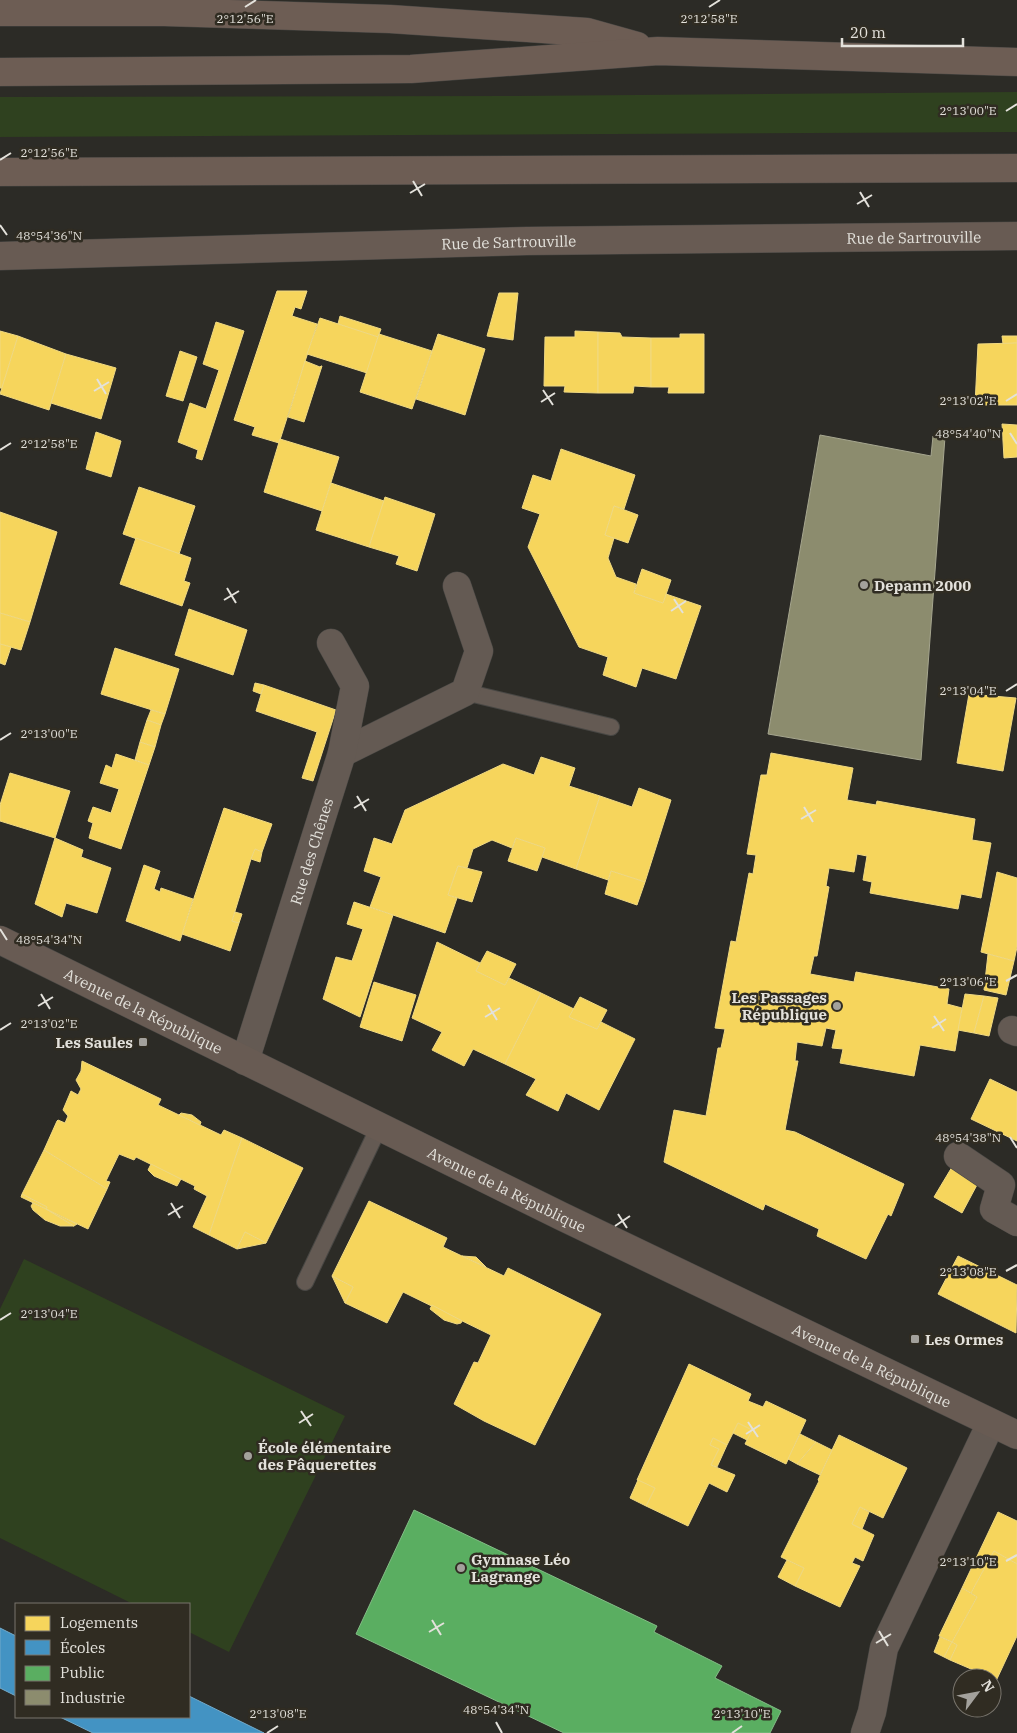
<svg xmlns="http://www.w3.org/2000/svg" width="1017" height="1733" font-family="'IBM Plex Serif',serif">
  <style>
    .green { fill: #2f411f }
    .homes { fill: #f6d55c; stroke: #f0d982 }
    .schools { fill: #4393c3; stroke: #73aaca }
    .public { fill: #5aae61; stroke: #83bd86 }
    .industry { fill: #8c8c6e; stroke: #a6a68f }
    .lines { fill: none; stroke-linecap: round; stroke-linejoin: round }
    .lane-casing { stroke: #484744; stroke-width: 18 }
    .street-casing { stroke: #484744; stroke-width: 29 }
    .secondary-casing { stroke: #484744; stroke-width: 29 }
    .highway-casing { stroke: #484744; stroke-width: 29 }
    .lane { stroke: #645a53; stroke-width: 16 }
    .street { stroke: #645a53; stroke-width: 28 }
    .secondary { stroke: #685b53; stroke-width: 28 }
    .highway { stroke: #6d5d54; stroke-width: 28 }
    .ticks { fill: none; stroke: #e3e1db; stroke-width: 2 }
    .poi-dot { fill: #a3a19c; stroke: #302c22; stroke-width: 2 }
    .labels { text-anchor: middle; dominant-baseline: central; stroke-width: 5; stroke-linejoin: round; paint-order: stroke }
    .street-label { font-size: 15px; fill: #e3e1db; stroke: #302c22 }
    .poi-label { font-size: 15px; font-weight: bold; fill: #e3e1db; stroke: #302c22; text-anchor: start }
    .ticks-label { font-size: 12px; text-anchor: middle; fill: #e3e1db; stroke: #302c22; stroke-width: 5; stroke-linejoin: round; paint-order: stroke }
  </style>
  <rect width="100%" height="100%" fill="#2c2b26"/>
  <g class="green">
    <path d="M1017 92V132L0 137V97L514 96Z"/>
    <path d="M24 1259 345 1416 229 1652 189 1632V1604H133L0 1538V1309Z"/>
  </g>
  <g class="homes">
    <path d="M277 291H307L301 309 295 307 292 316 317 324 279 443 252 435 255 427 234 420Z"/>
    <path d="M499 293H518L513 340 487 336Z"/>
    <path d="M340 316 381 329 378 337 338 324Z"/>
    <path d="M320 318 378 337 367 373 307 354Z"/>
    <path d="M216 322 244 331 202 460 196 458 198 450 178 442 190 403 206 409 219 370 203 364Z"/>
    <path d="M0 331 18 336 2 388H0Z"/>
    <path d="M575 331 598 332V393L564 392 565 386H544L545 337H575Z"/>
    <path d="M598 332 620 333 622 337 651 338V387L634 386 633 393H598Z"/>
    <path d="M379 334 432 351 412 409 360 392Z"/>
    <path d="M438 334 485 349 465 415 416 399Z"/>
    <path d="M680 334H704V393H668L669 387H651V338H680Z"/>
    <path d="M18 336 66 354 49 410 0 394Z"/>
    <path d="M1002 336H1017V343L1003 344Z"/>
    <path d="M1017 343V405H975L978 344Z"/>
    <path d="M180 351 197 357 183 401 166 396Z"/>
    <path d="M66 354 116 368 101 419 51 403Z"/>
    <path d="M305 361 320 367 321 366H322L304 422 288 417Z"/>
    <path d="M1002 424 1017 425V457L1004 458Z"/>
    <path d="M96 432 121 441 111 477 86 469Z"/>
    <path d="M280 439 339 457 322 511 264 492Z"/>
    <path d="M561 449 635 475 624 509 614 506 605 535 614 538 608 558 616 577 636 584 634 593 663 603 666 594 701 606 676 679 642 668 636 687 603 675 608 657 579 647 528 547 540 514 522 508 533 475 551 481Z"/>
    <path d="M331 483 384 501 369 547 316 530Z"/>
    <path d="M139 487 195 506 179 554 123 534Z"/>
    <path d="M385 497 435 514 417 571 396 564 399 556 369 547Z"/>
    <path d="M614 506 638 515 628 543 605 535Z"/>
    <path d="M0 512 57 532 30 622 0 613Z"/>
    <path d="M136 538 191 558 184 581 190 583 182 606 120 584Z"/>
    <path d="M642 569 671 580 663 603 634 593Z"/>
    <path d="M189 609 247 630 233 675 175 655Z"/>
    <path d="M0 613 30 622 21 650 0 644Z"/>
    <path d="M0 644 11 647 5 665 0 663Z"/>
    <path d="M115 648 179 669 165 714 101 694Z"/>
    <path d="M255 683 264 685 261 694 253 691Z"/>
    <path d="M264 685 336 710 313 781 302 778 317 732 256 711Z"/>
    <path d="M969 694 1016 698 1003 771 957 763Z"/>
    <path d="M151 710 165 714 161 725 147 720Z"/>
    <path d="M147 720 161 725 155 747 140 742Z"/>
    <path d="M140 742 155 747 149 765 135 760Z"/>
    <path d="M771 753 853 768 847 800 876 805 877 801 975 819 972 840 991 843 981 898 961 894 958 909 870 893 872 882 863 880 867 856 857 854 854 872 829 868 826 886 829 887 817 956H814L810 974 854 982 856 972 949 989 947 1004 962 1008 955 1051 920 1045 914 1076 840 1063 843 1049 832 1048 836 1030 826 1028 822 1046 797 1042 795 1061H798L785 1130 795 1132 904 1184 891 1216 888 1214 866 1259 817 1236 819 1229 765 1204 763 1210 664 1162 674 1110 706 1116 718 1048H721L725 1029 715 1028 731 941 736 942 749 873 753 874 756 855 747 854 761 775H767Z"/>
    <path d="M116 754 149 765 121 849 89 838 93 823 88 821 93 807 111 813 119 789 100 783 106 765 112 768Z"/>
    <path d="M541 757 575 768 569 786 600 796 576 869 542 857 545 848 516 838 512 848 492 840 473 849 467 868 458 866 448 895 457 898 445 933 370 907 381 877 364 871 374 838 392 844 405 810 503 764 534 775Z"/>
    <path d="M10 773 70 791 55 838 0 821V805Z"/>
    <path d="M639 788 671 800 645 882 611 871 608 880 576 869 600 796 632 807Z"/>
    <path d="M224 808 272 824 262 852 255 849 251 859 232 921 239 923 230 951 182 934Z"/>
    <path d="M55 838 83 850 81 857 111 868 97 913 66 903 62 917 35 904Z"/>
    <path d="M516 838 545 848 537 871 508 861Z"/>
    <path d="M255 849 262 852 260 862 251 859Z"/>
    <path d="M144 865 160 871 154 889 160 892 161 888 193 899 180 941 126 921Z"/>
    <path d="M458 866 482 872 472 902 448 895Z"/>
    <path d="M611 871 645 882 637 905 605 894Z"/>
    <path d="M997 872 1017 878V947L1014 961 981 952Z"/>
    <path d="M354 902 393 915 360 1017 323 999 336 957 352 961 363 929 347 924Z"/>
    <path d="M235 912 242 914 239 923 232 921Z"/>
    <path d="M437 942 480 963 476 971 505 985 509 978 541 993 505 1064 473 1049 464 1066 432 1050 442 1032 412 1018Z"/>
    <path d="M487 951 516 964 505 985 476 971Z"/>
    <path d="M988 954 1014 961 1006 995 984 990Z"/>
    <path d="M374 982 416 995 402 1041 360 1027Z"/>
    <path d="M541 993 574 1009 569 1017 597 1029 601 1022 635 1039 599 1110 566 1093 558 1111 526 1095 536 1079 505 1064Z"/>
    <path d="M965 994 984 996 974 1033 958 1030Z"/>
    <path d="M984 996 998 998 989 1036 974 1033Z"/>
    <path d="M580 997 607 1010 597 1029 569 1017Z"/>
    <path d="M82 1061 161 1099 158 1105 221 1135 224 1130 242 1138 209 1235 193 1227 207 1196 194 1189 195 1186 136 1157 134 1160 119 1154 106 1181 110 1182 107 1189 44 1150 57 1121 58 1120 65 1123 68 1116 63 1110 71 1091 78 1095 81 1089 76 1080 81 1071Z"/>
    <path d="M990 1079 1017 1092V1141L971 1119Z"/>
    <path d="M181 1113 192 1115 201 1122 200 1125 179 1115Z"/>
    <path d="M242 1138 303 1168 266 1243 245 1232 237 1249 209 1235Z"/>
    <path d="M44 1150 107 1189 88 1229 46 1209 47 1207 22 1194Z"/>
    <path d="M151 1164 181 1179 177 1186 154 1176 148 1170Z"/>
    <path d="M952 1167 978 1183 962 1213 934 1197Z"/>
    <path d="M22 1194 47 1207 46 1209 21 1197Z"/>
    <path d="M369 1201 447 1238 443 1247 504 1276 508 1268 601 1314 535 1445 484 1421 454 1404 474 1362 478 1363 491 1335 403 1292 387 1323 345 1303 353 1287 332 1276Z"/>
    <path d="M33 1203 46 1209 74 1226H60L45 1220 33 1210 31 1206Z"/>
    <path d="M46 1209 58 1215 77 1224 74 1226Z"/>
    <path d="M245 1232 266 1243 237 1249Z"/>
    <path d="M462 1256 476 1257 486 1267Z"/>
    <path d="M958 1256 1017 1285 1016 1333 938 1294Z"/>
    <path d="M332 1276 353 1287 345 1303Z"/>
    <path d="M432 1305 462 1321 461 1323 457 1324 444 1320 430 1309Z"/>
    <path d="M689 1364 751 1394 748 1401 763 1407 766 1401 806 1420 786 1464 745 1444 752 1430 738 1423 727 1445 713 1438 710 1445 719 1449 711 1465 735 1475 727 1492 709 1483 688 1526 646 1506 655 1488 637 1480Z"/>
    <path d="M738 1423 752 1430 747 1440 733 1433Z"/>
    <path d="M800 1434 816 1442 797 1464 788 1459Z"/>
    <path d="M839 1435 907 1468 883 1518 860 1507 852 1524 874 1535 863 1561 855 1557 852 1563 860 1566 840 1607 795 1586 804 1568 781 1557 819 1481 818 1480Z"/>
    <path d="M713 1438 727 1445 717 1467 711 1465 719 1449 710 1445Z"/>
    <path d="M816 1442 832 1450 820 1475 797 1464Z"/>
    <path d="M638 1480 655 1488 646 1506 630 1498Z"/>
    <path d="M860 1507 869 1512 862 1529 852 1524Z"/>
    <path d="M998 1512 1017 1521V1564L994 1551 971 1593 962 1588Z"/>
    <path d="M994 1551 1017 1564V1636L996 1681 992 1678 950 1660 957 1645 952 1642 977 1597 971 1593Z"/>
    <path d="M787 1560 804 1568 795 1586 778 1577Z"/>
    <path d="M962 1588 977 1597 952 1642 939 1636Z"/>
    <path d="M940 1637 952 1642 944 1657 934 1652Z"/>
    <path d="M952 1642 957 1645 950 1660 944 1657Z"/>
  </g>
  <g class="schools">
    <path d="M0 1628 16 1636V1696L0 1688Z"/>
    <path d="M189 1696 264 1733H93L60 1717H189Z"/>
  </g>
  <path class="public" d="M414 1510 657 1626 654 1632 722 1666 715 1678 781 1711 770 1733H564L356 1634Z"/>
  <path class="industry" d="M820 435 931 456 933 436 945 437 921 760 768 734Z"/>
  <g class="lines">
    <g class="lane-casing">
      <g id="lane">
        <path d="M465 692 611 727"/>
        <path d="M305 1282 379 1127"/>
      </g>
    </g>
    <g class="street-casing">
      <g id="street">
        <path d="M342 753 465 692 479 651 457 586"/>
        <path d="M1012 1030 1017 1032"/>
        <path id="s1" d="M245 1061 342 753 355 686 331 643"/>
        <path d="M958 1156 1001 1185 994 1209 1017 1222"/>
        <path d="M865 1733 872 1712 884 1648 991 1423"/>
      </g>
    </g>
    <g class="secondary-casing">
      <g id="secondary">
        <path id="s2" d="M0 256 527 241 1017 236"/>
        <path id="s3" d="M0 940 561 1216 1017 1435"/>
      </g>
    </g>
    <g class="highway-casing">
      <g id="highway">
        <path d="M0 12H164L390 19 587 32 637 46"/>
        <path d="M0 72 411 69 658 51 1017 62"/>
        <path d="M0 172 1017 168"/>
      </g>
    </g>
    <use href="#lane" class="lane"/>
    <use href="#street" class="street"/>
    <use href="#secondary" class="secondary"/>
    <use href="#highway" class="highway"/>
  </g>
  <path class="ticks" d="M245 7 256 0M709 7 720 0M1006 111 1017 104M0 160 11 153M413 181 422 196M860 192 869 207M410 193 425 184M857 204 872 195M0 225 7 235M97 379 106 394M543 390 553 405M94 391 109 382M1006 401 1017 394M541 402 555 393M1010 433 1017 444M0 450 11 443M227 588 236 603M674 599 683 613M224 600 239 591M671 611 686 601M1006 691 1017 684M0 740 11 733M357 796 366 811M804 807 813 822M354 808 369 799M801 819 816 810M0 929 7 940M1006 981 1017 975M41 994 50 1009M488 1005 497 1020M38 1006 53 997M934 1016 944 1031M485 1017 500 1008M932 1028 946 1019M0 1030 11 1023M1010 1137 1017 1148M171 1203 180 1218M618 1214 627 1228M168 1215 183 1206M615 1226 630 1216M1006 1271 1017 1265M0 1320 11 1313M301 1411 311 1426M748 1422 758 1437M299 1423 313 1414M746 1434 760 1425M1006 1561 1017 1555M432 1620 441 1635M879 1631 888 1646M429 1632 444 1623M876 1643 891 1634M496 1722 502 1733M267 1733 278 1726M732 1733 742 1726"/>
  <g class="poi-dot">
    <circle cx="864" cy="585" r="5"/>
    <circle cx="837" cy="1006" r="5"/>
    <rect x="138" y="1037" width="10" height="10" rx="2.5"/>
    <rect x="910" y="1334" width="10" height="10" rx="2.5"/>
    <circle cx="248" cy="1456" r="5"/>
    <circle cx="461" cy="1568" r="5"/>
  </g>
  <g class="labels">
    <g class="street-label">
      <text stroke="none"><textPath href="#s2" startOffset="914">Rue de Sartrouville</textPath></text>
      <text stroke="none"><textPath href="#s2" startOffset="509">Rue de Sartrouville</textPath></text>
      <text stroke="none"><textPath href="#s1" startOffset="220">Rue des Chênes</textPath></text>
      <text stroke="none"><textPath href="#s3" startOffset="160">Avenue de la République</textPath></text>
      <text stroke="none"><textPath href="#s3" startOffset="565">Avenue de la République</textPath></text>
      <text stroke="none"><textPath href="#s3" startOffset="970">Avenue de la République</textPath></text>
    </g>
    <g class="poi-label">
      <text x="874" y="585">Depann 2000</text>
      <text x="827" y="997" text-anchor="end">Les Passages<tspan x="827" dy="17">République</tspan></text>
      <text x="133" y="1042" text-anchor="end">Les Saules</text>
      <text x="925" y="1339">Les Ormes</text>
      <text x="258" y="1447">École élémentaire<tspan x="258" dy="17">des Pâquerettes</tspan></text>
      <text x="471" y="1559">Gymnase Léo<tspan x="471" dy="17">Lagrange</tspan></text>
    </g>
  </g>
  <g class="ticks-label">
    <text x="245" y="23">2°12'56"E</text>
    <text x="709" y="23">2°12'58"E</text>
    <text x="968" y="115">2°13'00"E</text>
    <text x="49" y="157">2°12'56"E</text>
    <text x="49" y="240">48°54'36"N</text>
    <text x="968" y="405">2°13'02"E</text>
    <text x="968" y="438">48°54'40"N</text>
    <text x="49" y="448">2°12'58"E</text>
    <text x="968" y="695">2°13'04"E</text>
    <text x="49" y="738">2°13'00"E</text>
    <text x="49" y="944">48°54'34"N</text>
    <text x="968" y="986">2°13'06"E</text>
    <text x="49" y="1028">2°13'02"E</text>
    <text x="968" y="1142">48°54'38"N</text>
    <text x="968" y="1276">2°13'08"E</text>
    <text x="49" y="1318">2°13'04"E</text>
    <text x="968" y="1566">2°13'10"E</text>
    <text x="496" y="1714">48°54'34"N</text>
    <text x="278" y="1718">2°13'08"E</text>
    <text x="742" y="1718">2°13'10"E</text>
  </g>
  <rect x="15" y="1603" width="175" height="115" fill="#302c22" stroke="#78746c"/>
  <rect x="25" y="1616" width="25" height="15" fill="#f6d55c" stroke="#78746c"/>
  <text x="60" y="1628" font-size="15" fill="#e3e1db">Logements</text>
  <rect x="25" y="1640" width="25" height="15" fill="#4393c3" stroke="#78746c"/>
  <text x="60" y="1653" font-size="15" fill="#e3e1db">Écoles</text>
  <rect x="25" y="1666" width="25" height="15" fill="#5aae61" stroke="#78746c"/>
  <text x="60" y="1678" font-size="15" fill="#e3e1db">Public</text>
  <rect x="25" y="1690" width="25" height="15" fill="#8c8c6e" stroke="#78746c"/>
  <text x="60" y="1703" font-size="15" fill="#e3e1db">Industrie</text>
  <g transform="translate(977 1693) rotate(58)"><circle r="24" fill="#302c22" stroke="#78746c"/>
  <path d="M0-4L9 19L0 12L-9 19Z" fill="#a3a19c"/>
  <text y="-8" font-size="14" font-weight="bold" text-anchor="middle" fill="#e3e1db">N</text>
  </g>
  <path d="M842 38v8h121v-8" fill="none" stroke="#e3e1db" stroke-width="2.5"/>
  <text x="850" y="38" font-size="15" fill="#e3e1db" stroke="#302c22" stroke-width="4" paint-order="stroke">20 m</text>
</svg>
